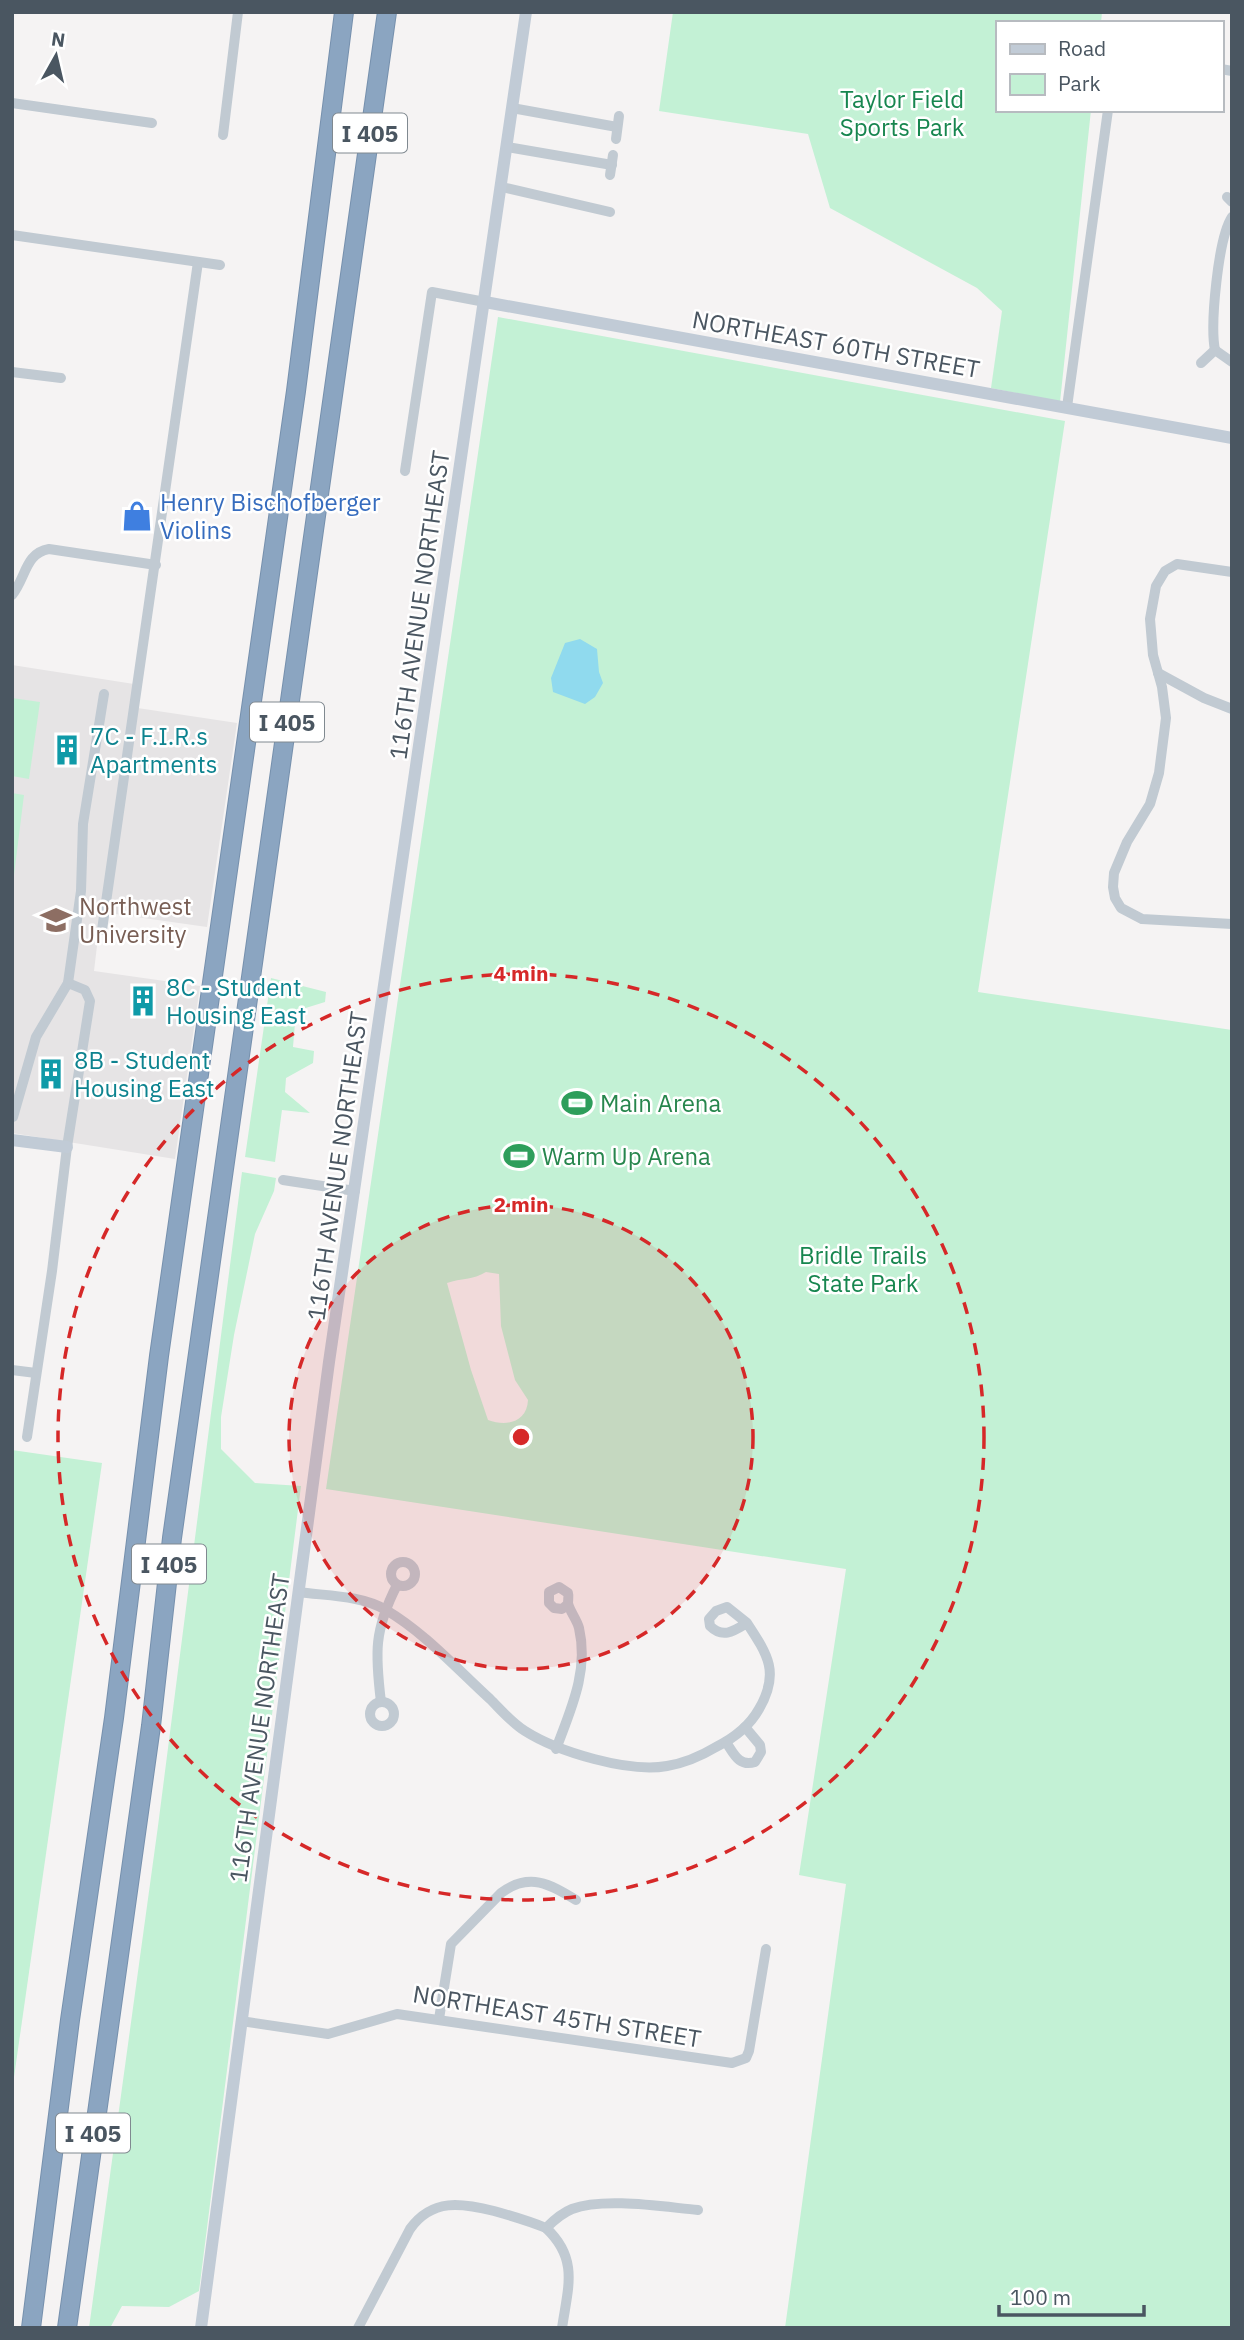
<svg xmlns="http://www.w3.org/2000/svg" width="1244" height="2340" font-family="'IBM Plex Sans',sans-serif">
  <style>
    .education { fill: #e6e4e5 }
    .green { fill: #c3f1d5; fill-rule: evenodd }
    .water { fill: #90daee }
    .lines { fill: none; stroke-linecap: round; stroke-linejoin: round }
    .highway-casing { stroke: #7690ad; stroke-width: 20 }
    .street { stroke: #c1cad2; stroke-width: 10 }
    .secondary { stroke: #c1cbd6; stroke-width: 12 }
    .highway { stroke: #8ba5c1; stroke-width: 18 }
    .ring { fill: none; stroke: #d62828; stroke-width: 3.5; stroke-dasharray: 12 9 }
    .labels { text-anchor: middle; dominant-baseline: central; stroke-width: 5; stroke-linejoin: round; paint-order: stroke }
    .shield { fill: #fff; stroke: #808990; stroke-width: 2 }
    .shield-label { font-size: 23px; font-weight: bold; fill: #4a5661 }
    .park-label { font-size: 24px; fill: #17864f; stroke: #fff }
    .street-label { font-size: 24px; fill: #4a5661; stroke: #fff }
    .shop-label { font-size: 24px; fill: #366cbe; stroke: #fff; text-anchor: start }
    .culture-label { font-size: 24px; fill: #0d838f; stroke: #fff; text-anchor: start }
    .education-label { font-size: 24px; fill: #785e54; stroke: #fff; text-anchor: start }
    .leisure-label { font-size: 24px; fill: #27864d; stroke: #fff; text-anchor: start }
    .centre { fill: #d62828; stroke: #fff; stroke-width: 3.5 }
    .ring-label { font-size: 21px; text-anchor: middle; font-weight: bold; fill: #d62828; stroke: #fff; stroke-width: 5; stroke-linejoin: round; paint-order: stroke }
  </style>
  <rect width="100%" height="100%" fill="#f5f3f3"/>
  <path class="education" d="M12 665 134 684 131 707 237 723 207 927 101 912 94 971 200 986 175 1159 12 1133Z"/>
  <g class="green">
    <path d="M673 12H1102L1101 23H997V110H1091L1060 402 991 388 1002 311 977 288 830 208 808 134 659 111Z"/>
    <path d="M498 317 1065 421 978 992 1232 1030V2328H785L846 1884 799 1875 846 1569 326 1489ZM486 1272 499 1274 501 1326 515 1380 528 1400C527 1422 507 1427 488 1420L471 1370 447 1283C461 1278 473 1280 486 1272Z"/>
    <path d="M12 698 40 702 29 779 12 776Z"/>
    <path d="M12 793 24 795 12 891Z"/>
    <path d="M271 978 326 992 325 1002 296 1011 293 1047 314 1051 313 1063 286 1078 285 1092 310 1113 282 1110 275 1162 245 1157Z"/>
    <path d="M242 1172 276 1178 274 1191 255 1234 234 1335 221 1417V1449L255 1483 301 1486 199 2291 169 2307 122 2306 110 2328H89L158 1826Z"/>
    <path d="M12 1450 102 1463 12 2091Z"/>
  </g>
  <path class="water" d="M580 639 597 649 599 672 603 683 595 697 585 704 553 692 551 678 565 643Z"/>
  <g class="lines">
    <g class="highway-casing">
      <g id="highway">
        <path d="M31 2328 70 2020 114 1718 159 1356 296 391 344 12"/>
        <path d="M67 2328 151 1726 172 1538 387 12"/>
      </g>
    </g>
    <g class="street">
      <path d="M1221 69 1232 71"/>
      <path d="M12 103 152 123"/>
      <path d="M512 108 617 127"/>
      <path d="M223 135 238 12"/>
      <path d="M616 139 619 116"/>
      <path d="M507 147 612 165"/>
      <path d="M610 175 613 155"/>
      <path d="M502 187 610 212"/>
      <path d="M1227 197 1232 202"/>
      <path d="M12 235 220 265"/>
      <path d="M1215 350C1210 325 1218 238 1232 217"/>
      <path d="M1215 350 1232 362"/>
      <path d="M1201 363 1215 350"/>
      <path d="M12 372 61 378"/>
      <path d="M1067 407 1108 110"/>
      <path d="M405 471 432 292 485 302"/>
      <path d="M1232 572 1177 564 1165 571 1156 586 1150 619 1153 655 1162 687 1166 718 1159 773 1150 804 1127 842 1114 873 1113 887 1115 898 1121 908 1142 919 1232 924"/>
      <path d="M12 595C26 578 25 553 49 549L156 565"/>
      <path d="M1158 673 1204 698 1232 709"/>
      <path d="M102 930 198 262"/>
      <path d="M13 1117 36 1037 68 983 81 891 83 824 104 694"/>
      <path d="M283 1180 355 1191"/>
      <path d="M12 1370 36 1373"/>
      <path d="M27 1437 52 1271 67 1147 90 1001 85 990 68 983"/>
      <circle cx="403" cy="1574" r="12"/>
      <path d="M298 1592C326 1596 361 1595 386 1610 425 1633 457 1669 490 1699 501 1710 512 1723 525 1731 558 1752 629 1773 667 1766 685 1763 701 1756 716 1747 734 1738 749 1727 759 1709 780 1673 768 1655 747 1623 734 1631 723 1639 710 1626L709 1619 716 1611 727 1607 747 1623"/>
      <path d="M381 1702C375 1653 374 1630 397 1585"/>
      <circle cx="382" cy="1714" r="12"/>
      <path d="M726 1742C734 1754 739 1767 755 1762L761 1752 760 1745 745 1727"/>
      <path d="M556 1749C571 1709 589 1671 579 1628 577 1620 569 1610 568 1603 568 1600 569 1596 568 1593L559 1587 549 1592V1603L554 1608 562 1609 568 1604"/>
      <path d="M439 2019 451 1944 501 1893C529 1872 550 1884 576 1900"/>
      <path d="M241 2021 328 2034 397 2014 732 2063 746 2058 749 2051 766 1949"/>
      <path d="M546 2228C579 2259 568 2287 562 2328"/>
      <path d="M358 2328 410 2229C432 2198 462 2203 494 2211 512 2216 529 2221 546 2228 554 2220 562 2213 572 2209 604 2197 664 2207 698 2210"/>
    </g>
    <g class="secondary">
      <path d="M485 302 1232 438"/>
      <path d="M12 1140 67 1147"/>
      <path d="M201 2328 329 1362 526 12"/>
    </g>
    <use href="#highway" class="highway"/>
  </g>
  <circle cx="521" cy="1437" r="232" fill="#d62828" fill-opacity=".12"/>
  <g class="ring">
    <circle cx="521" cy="1437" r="232"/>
    <circle cx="521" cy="1437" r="463"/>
  </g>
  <defs>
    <g id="shop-bare" transform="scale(2.415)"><path d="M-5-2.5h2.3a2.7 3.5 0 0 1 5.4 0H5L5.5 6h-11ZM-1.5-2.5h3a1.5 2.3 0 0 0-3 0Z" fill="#3f7fe0" stroke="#fff" stroke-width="2.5" paint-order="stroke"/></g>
    <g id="building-bare" transform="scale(2.415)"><path d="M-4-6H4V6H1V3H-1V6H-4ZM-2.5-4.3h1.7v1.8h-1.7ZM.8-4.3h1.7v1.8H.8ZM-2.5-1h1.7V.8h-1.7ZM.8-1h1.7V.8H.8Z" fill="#0f9aa8" stroke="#fff" stroke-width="2.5" paint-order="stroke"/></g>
    <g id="university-bare" transform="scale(2.415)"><path d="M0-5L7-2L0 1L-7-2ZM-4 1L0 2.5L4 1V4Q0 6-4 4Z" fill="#8d6e63" stroke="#fff" stroke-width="2.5" paint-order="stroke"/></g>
    <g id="stadium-bare" transform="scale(2.415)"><path d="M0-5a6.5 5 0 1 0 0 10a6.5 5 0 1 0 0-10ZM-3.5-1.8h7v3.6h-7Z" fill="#2e9e5b" stroke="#fff" stroke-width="2.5" paint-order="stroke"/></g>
  </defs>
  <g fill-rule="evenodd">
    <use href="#shop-bare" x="137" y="516"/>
    <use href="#building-bare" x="67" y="750"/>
    <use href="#university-bare" x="56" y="920"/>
    <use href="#building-bare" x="143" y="1001"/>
    <use href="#building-bare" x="51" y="1074"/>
    <use href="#stadium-bare" x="577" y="1103"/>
    <use href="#stadium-bare" x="519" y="1156"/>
  </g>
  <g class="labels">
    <g class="shield">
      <rect x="333" y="113.5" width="74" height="39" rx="5"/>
      <rect x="250" y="702.5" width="74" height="39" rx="5"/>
      <rect x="132" y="1544.5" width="74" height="39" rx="5"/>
      <rect x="56" y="2113.5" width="74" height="39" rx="5"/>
    </g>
    <g class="shield-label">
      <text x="370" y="133">I 405</text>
      <text x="287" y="722">I 405</text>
      <text x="169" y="1564">I 405</text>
      <text x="93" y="2133">I 405</text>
    </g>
    <g class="park-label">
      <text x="902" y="99">Taylor Field<tspan x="902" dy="28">Sports Park</tspan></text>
      <text x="863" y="1255">Bridle Trails<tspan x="863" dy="28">State Park</tspan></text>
    </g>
    <g class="street-label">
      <text transform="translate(836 344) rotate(10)">NORTHEAST 60TH STREET</text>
      <text transform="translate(419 605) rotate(-82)">116TH AVENUE NORTHEAST</text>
      <text transform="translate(337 1166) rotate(-82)">116TH AVENUE NORTHEAST</text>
      <text transform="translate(259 1728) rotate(-82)">116TH AVENUE NORTHEAST</text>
      <text transform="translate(557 2016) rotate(9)">NORTHEAST 45TH STREET</text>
    </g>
    <g class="shop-label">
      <text x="160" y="502">Henry Bischofberger<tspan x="160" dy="28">Violins</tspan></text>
    </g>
    <g class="culture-label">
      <text x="90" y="736">7C - F.I.R.s<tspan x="90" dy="28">Apartments</tspan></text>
      <text x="166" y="987">8C - Student<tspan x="166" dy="28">Housing East</tspan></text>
      <text x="74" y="1060">8B - Student<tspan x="74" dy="28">Housing East</tspan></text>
    </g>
    <g class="education-label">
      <text x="79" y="906">Northwest<tspan x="79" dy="28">University</tspan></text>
    </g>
    <g class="leisure-label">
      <text x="600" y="1103">Main Arena</text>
      <text x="542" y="1156">Warm Up Arena</text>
    </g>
  </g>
  <circle cx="521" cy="1437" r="10" class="centre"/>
  <g class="ring-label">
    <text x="521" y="981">4 min</text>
    <text x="521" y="1212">2 min</text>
  </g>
  <rect width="1244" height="2340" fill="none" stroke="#4a5661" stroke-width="28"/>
  <rect x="996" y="21" width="228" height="91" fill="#ffffff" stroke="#b7bbc0" stroke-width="2"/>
  <rect x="1010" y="44" width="35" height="10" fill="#c1cbd6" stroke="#b7bbc0" stroke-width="2"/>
  <text x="1058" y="56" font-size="21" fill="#4a5661">Road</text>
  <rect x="1010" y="74" width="35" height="21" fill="#c3f1d5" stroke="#b7bbc0" stroke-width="2"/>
  <text x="1058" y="91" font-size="21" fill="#4a5661">Park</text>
  <g transform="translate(56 56) rotate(8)" stroke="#ffffff" stroke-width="5" paint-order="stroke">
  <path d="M0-5L12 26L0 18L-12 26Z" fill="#4a5661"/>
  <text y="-10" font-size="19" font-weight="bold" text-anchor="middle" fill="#4a5661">N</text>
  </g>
  <path d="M999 2305v10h145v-10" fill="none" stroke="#4a5661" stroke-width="3.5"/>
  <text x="1010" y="2305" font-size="21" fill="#4a5661" stroke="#ffffff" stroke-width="5" paint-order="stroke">100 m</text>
</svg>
